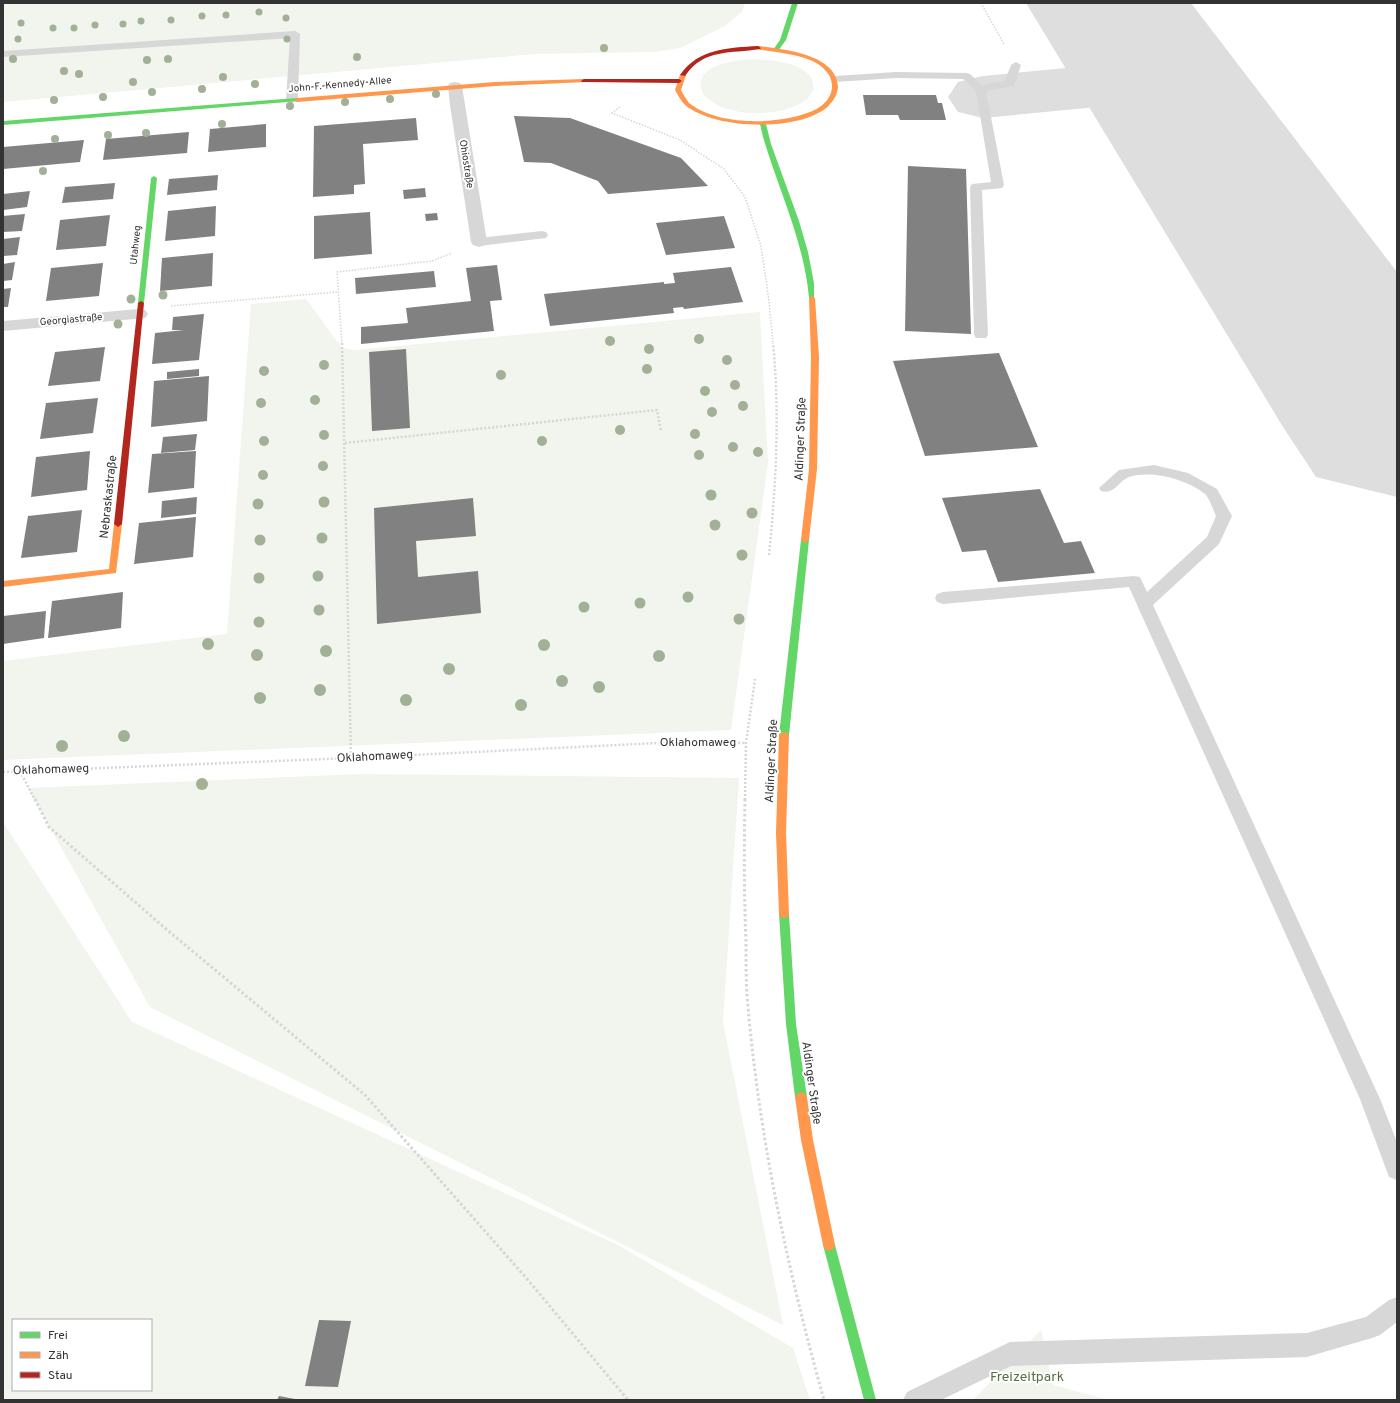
<svg xmlns="http://www.w3.org/2000/svg" width="1400" height="1403" font-family="Overpass,sans-serif">
  <style>
    .green { fill: #f1f5ed; fill-rule: evenodd }
    .lines { fill: none; stroke-linecap: round; stroke-linejoin: round }
    .taxiway { fill: #dedede; fill-rule: evenodd }
    .runway { fill: #dedede; fill-rule: evenodd }
    .building { fill: #818181 }
    .path-far2 { stroke: #d6d6d6; stroke-width: 1.5; stroke-dasharray: 1.5 1.5; stroke-linecap: butt }
    .path-far1 { stroke: #d6d6d6; stroke-width: 2.5; stroke-dasharray: 2 2; stroke-linecap: butt }
    .path { stroke: #d6d6d6; stroke-width: 3; stroke-dasharray: 2.5 2.5; stroke-linecap: butt }
    .lane { fill: #d7d7d7; fill-rule: evenodd }
    .street { fill: #d7d7d7; fill-rule: evenodd }
    .fast { fill: #63d668; fill-rule: evenodd }
    .slow { fill: #ff974d; fill-rule: evenodd }
    .jam { fill: #b3261e; fill-rule: evenodd }
    .tree { fill: #a2b095 }
    .labels { text-anchor: middle; dominant-baseline: central; stroke-width: 4; stroke-linejoin: round; paint-order: stroke }
    .far-street-label { font-size: 10px; fill: #333; stroke: #fff }
    .street-label { font-size: 12px; fill: #333; stroke: #fff }
    .near-park-label { font-size: 14px; fill: #56703f; stroke: #fff }
  </style>
  <rect width="100%" height="100%" fill="#fff"/>
  <g class="green">
    <path d="M3 3H745L742 12 725 26 680 48 654 52 534 54 3 102Z"/>
    <path d="M754 59C771 60 803 62 812 79 813 82 813 86 814 89 812 92 810 96 807 99 785 117 734 118 711 101 704 96 699 90 701 81 705 63 739 60 754 59Z"/>
    <path d="M306 299 342 348 355 350 760 312 768 463 731 730 3 760V661L227 634 251 304Z"/>
    <path d="M361 774 739 778 723 1022 783 1325 150 1007 28 788Z"/>
    <path d="M3 822 132 1022 618 1245 793 1348 810 1400H3ZM13 1320H151V1390H13Z"/>
    <path d="M1041 1330 1053 1385 1109 1400H973Z"/>
  </g>
  <g class="lines">
    <path class="taxiway" d="M1160 59 1185 65 1195 80 1185 95 1160 101 983 118 958 112 948 97 958 82 983 76Z"/>
    <path class="runway" d="M1026 3H1191L1397 272V497L1316 477 1283 427Z"/>
  </g>
  <g class="building">
    <path d="M863 95H936L938 103H942L946 120H900L898 115H866Z"/>
    <path d="M514 116 570 118 681 158 708 186 608 194 598 181 551 163 524 162Z"/>
    <path d="M416 118 418 140 363 144 365 184 354 185V194L313 197 314 126Z"/>
    <path d="M266 124V147L208 152 210 129Z"/>
    <path d="M189 132 187 153 103 160 106 139Z"/>
    <path d="M84 140 80 162 3 169V147Z"/>
    <path d="M908 166 966 169 971 334 905 331Z"/>
    <path d="M218 175 217 190 167 195 169 179Z"/>
    <path d="M115 183 113 199 62 203 65 187Z"/>
    <path d="M425 188 426 197 404 199 403 190Z"/>
    <path d="M30 191 27 207 3 210V194Z"/>
    <path d="M216 206 215 236 165 241 168 211Z"/>
    <path d="M370 212 372 254 314 259V216Z"/>
    <path d="M437 213 438 220 426 221 425 214Z"/>
    <path d="M25 214 22 231 3 232V216Z"/>
    <path d="M110 215 106 246 56 250 60 220Z"/>
    <path d="M724 216 735 248 666 255 656 223Z"/>
    <path d="M20 237 17 255 3 256V239Z"/>
    <path d="M213 253 212 286 160 291 162 258Z"/>
    <path d="M15 262 12 280 3 281V264Z"/>
    <path d="M103 263 99 296 46 301 51 268Z"/>
    <path d="M497 265 502 300 490 301 494 331 361 344V327L408 323 406 308 471 301 466 268Z"/>
    <path d="M731 267 743 302 684 309 683 307 673 308 674 313 550 326 544 294 664 282V284L675 283 673 273Z"/>
    <path d="M434 271 436 287 356 294 355 278Z"/>
    <path d="M11 288 8 307H3V289Z"/>
    <path d="M204 314 199 360 152 364 155 333 184 330H172L173 317Z"/>
    <path d="M105 347 100 381 48 386 55 352Z"/>
    <path d="M406 349 410 428 372 431 369 352Z"/>
    <path d="M999 353 1038 447 925 456 893 361Z"/>
    <path d="M199 369V376L167 379V372Z"/>
    <path d="M209 376 207 421 151 427 154 381Z"/>
    <path d="M98 398 93 433 40 439 46 403Z"/>
    <path d="M197 434 195 450 161 453 163 437Z"/>
    <path d="M90 451 87 490 31 497 36 457Z"/>
    <path d="M196 451 194 488 148 493 152 454Z"/>
    <path d="M1040 489 1064 543 1081 541 1095 573 998 582 986 550 962 552 942 498Z"/>
    <path d="M197 497 196 514 161 518 162 501Z"/>
    <path d="M473 498 476 536 416 541 418 577 478 571 481 613 377 624 374 508Z"/>
    <path d="M82 510 77 552 21 558 28 516Z"/>
    <path d="M196 517 193 557 134 564 139 523Z"/>
    <path d="M123 592 121 628 48 638 52 601Z"/>
    <path d="M46 611 44 638 3 644V616Z"/>
    <path d="M319 1320 351 1321 338 1387 305 1386Z"/>
    <path d="M279 1396 295 1399 294 1400H277Z"/>
  </g>
  <g class="lines">
    <g class="path-far2">
      <path d="M981 3 1004 44"/>
      <path d="M620 107 612 113 680 140 724 169 745 197 761 246 769 301 773 344"/>
      <path d="M171 306 337 292"/>
      <path d="M342 344 337 272 432 261 452 253"/>
    </g>
    <g class="path-far1">
      <path d="M342 343 351 758"/>
      <path d="M345 443 657 410 661 431"/>
      <path d="M769 555C776 485 780 414 773 343"/>
      <path d="M20 771 35 800"/>
      <path d="M3 772 351 758 679 742 746 743"/>
      <path d="M745 800 746 743 755 679"/>
    </g>
    <g class="path">
      <path d="M35 799 49 827 166 929 365 1095 528 1280 628 1400"/>
      <path d="M745 799C744 847 744 895 746 943 746 960 746 978 747 995 758 1132 787 1268 824 1400"/>
    </g>
    <g class="lane">
      <path d="M295 31 300 34 298 100 292 103 286 100 290 38 3 57V51Z"/>
      <path d="M1016 62 1021 65 1014 86 986 91 1004 185 1002 188 982 190 988 335 986 338H976L974 335 970 187 972 184 991 182 977 97 975 90 963 79 896 78 835 82 830 79 835 76 896 72 966 73 970 74 982 85 1005 81 1011 65Z"/>
      <path d="M542 231 546 232 548 235 546 238 479 246 475 245 473 242 475 239 479 238Z"/>
      <path d="M1154 465 1188 473 1217 489 1232 516 1219 544 1153 605 1380 1099 1397 1142V1180L1389 1177 1360 1099 1129 587 943 604 937 602 935 598 937 594 943 592 1134 576 1140 577 1147 592 1207 537 1216 516C1213 510 1210 499 1205 494 1186 479 1152 470 1129 477 1118 481 1115 495 1101 491L1099 488 1119 470Z"/>
      <path d="M1397 1297V1322L1380 1335 1372 1338 1307 1357 1011 1366 941 1400H903L907 1392 1010 1342 1307 1333 1366 1317 1389 1300Z"/>
    </g>
    <g class="street">
      <path d="M455 82 460 83 462 86 487 242 485 245 479 247 473 245 471 242 450 105 448 86 450 83Z"/>
      <path d="M139 309 145 310 148 314 145 318 3 331V321Z"/>
    </g>
    <g class="fast">
      <path d="M792 3H798L786 40 778 51H774L773 50 780 40Z"/>
      <path d="M297 98 300 100 299 101 3 125V121Z"/>
      <path d="M763 122 766 124 771 144 799 221 808 252 814 283V299L812 300 809 298C804 241 779 191 763 137L760 124Z"/>
      <path d="M154 176 157 178 144 303 141 305 138 303 151 178Z"/>
      <path d="M805 537 809 540 789 735 787 737H781L779 735 801 540Z"/>
      <path d="M784 910 788 911 789 914 796 1024 807 1097 805 1100 801 1102 797 1100 795 1097 786 1024 779 914 780 911Z"/>
      <path d="M829 1239 833 1241 835 1245 876 1400H864L823 1245 825 1241Z"/>
    </g>
    <g class="slow">
      <path d="M758 46C783 49 836 54 838 86 838 96 830 106 822 111 791 131 714 129 685 105 681 101 678 95 675 90L680 75 683 73 686 75 681 90C683 94 686 99 689 103 718 126 777 125 810 112 821 108 832 99 832 86 832 76 826 70 818 64 799 53 777 53 756 49L755 48Z"/>
      <path d="M584 79 587 81 586 82 495 86 297 102 294 100 297 98 495 82Z"/>
      <path d="M812 296 815 298 819 357 817 469 809 540 805 543 801 540 809 469 811 357 809 298Z"/>
      <path d="M118 521 122 524 116 573 3 587V581L109 569 114 524Z"/>
      <path d="M784 732 787 733 789 735 786 833 789 914 788 917 784 918 780 917 779 914 776 833 779 735 781 733Z"/>
      <path d="M801 1092 805 1094 807 1097 813 1140 835 1245 833 1249 829 1251 825 1249 823 1245 801 1140 795 1097 797 1094Z"/>
    </g>
    <g class="jam">
      <path d="M758 46 761 48 760 49C731 54 704 48 685 76L680 75C699 48 728 48 758 46Z"/>
      <path d="M584 79H679L682 81 679 83 582 82 581 81Z"/>
      <path d="M141 301 144 303 122 524 118 527 114 524 138 303Z"/>
    </g>
  </g>
  <g class="tree">
    <circle cx="259" cy="12" r="3.5"/>
    <circle cx="226" cy="15" r="3.5"/>
    <circle cx="202" cy="16" r="3.5"/>
    <circle cx="286" cy="18" r="3.5"/>
    <circle cx="171" cy="20" r="3.5"/>
    <circle cx="141" cy="21" r="3.5"/>
    <circle cx="21" cy="23" r="3.5"/>
    <circle cx="123" cy="24" r="3.5"/>
    <circle cx="95" cy="25" r="3.5"/>
    <circle cx="53" cy="28" r="3.5"/>
    <circle cx="74" cy="28" r="3.5"/>
    <circle cx="18" cy="39" r="3.5"/>
    <circle cx="287" cy="39" r="3.5"/>
    <circle cx="604" cy="48" r="4"/>
    <circle cx="357" cy="57" r="4"/>
    <circle cx="13" cy="59" r="4"/>
    <circle cx="168" cy="59" r="4"/>
    <circle cx="147" cy="60" r="4"/>
    <circle cx="64" cy="71" r="4"/>
    <circle cx="79" cy="74" r="4"/>
    <circle cx="223" cy="77" r="4"/>
    <circle cx="133" cy="82" r="4"/>
    <circle cx="255" cy="84" r="4"/>
    <circle cx="202" cy="89" r="4"/>
    <circle cx="152" cy="92" r="4"/>
    <circle cx="436" cy="94" r="4"/>
    <circle cx="103" cy="97" r="4"/>
    <circle cx="390" cy="99" r="4"/>
    <circle cx="54" cy="100" r="4"/>
    <circle cx="345" cy="102" r="4"/>
    <circle cx="290" cy="106" r="4"/>
    <circle cx="222" cy="124" r="4"/>
    <circle cx="146" cy="133" r="4"/>
    <circle cx="108" cy="135" r="4"/>
    <circle cx="55" cy="139" r="4"/>
    <circle cx="43" cy="171" r="4"/>
    <circle cx="163" cy="295" r="4.5"/>
    <circle cx="131" cy="299" r="4.5"/>
    <circle cx="118" cy="324" r="4.5"/>
    <circle cx="699" cy="339" r="5"/>
    <circle cx="610" cy="341" r="5"/>
    <circle cx="649" cy="349" r="5"/>
    <circle cx="727" cy="360" r="5"/>
    <circle cx="324" cy="365" r="5"/>
    <circle cx="647" cy="369" r="5"/>
    <circle cx="264" cy="371" r="5"/>
    <circle cx="501" cy="375" r="5"/>
    <circle cx="735" cy="385" r="5"/>
    <circle cx="705" cy="391" r="5"/>
    <circle cx="315" cy="400" r="5"/>
    <circle cx="261" cy="403" r="5"/>
    <circle cx="743" cy="406" r="5"/>
    <circle cx="712" cy="412" r="5"/>
    <circle cx="620" cy="430" r="5"/>
    <circle cx="695" cy="434" r="5"/>
    <circle cx="324" cy="435" r="5"/>
    <circle cx="264" cy="441" r="5"/>
    <circle cx="542" cy="441" r="5"/>
    <circle cx="733" cy="447" r="5"/>
    <circle cx="758" cy="452" r="5"/>
    <circle cx="699" cy="455" r="5"/>
    <circle cx="323" cy="466" r="5"/>
    <circle cx="263" cy="475" r="5"/>
    <circle cx="711" cy="495" r="5.5"/>
    <circle cx="324" cy="502" r="5.5"/>
    <circle cx="258" cy="504" r="5.5"/>
    <circle cx="752" cy="513" r="5.5"/>
    <circle cx="715" cy="525" r="5.5"/>
    <circle cx="322" cy="538" r="5.5"/>
    <circle cx="260" cy="540" r="5.5"/>
    <circle cx="742" cy="555" r="5.5"/>
    <circle cx="318" cy="576" r="5.5"/>
    <circle cx="259" cy="578" r="5.5"/>
    <circle cx="688" cy="597" r="5.5"/>
    <circle cx="640" cy="603" r="5.5"/>
    <circle cx="584" cy="607" r="5.5"/>
    <circle cx="319" cy="610" r="5.5"/>
    <circle cx="739" cy="619" r="5.5"/>
    <circle cx="259" cy="622" r="5.5"/>
    <circle cx="208" cy="644" r="6"/>
    <circle cx="544" cy="645" r="6"/>
    <circle cx="326" cy="651" r="6"/>
    <circle cx="257" cy="655" r="6"/>
    <circle cx="659" cy="656" r="6"/>
    <circle cx="449" cy="669" r="6"/>
    <circle cx="562" cy="681" r="6"/>
    <circle cx="599" cy="687" r="6"/>
    <circle cx="320" cy="690" r="6"/>
    <circle cx="260" cy="698" r="6"/>
    <circle cx="406" cy="700" r="6"/>
    <circle cx="521" cy="705" r="6"/>
    <circle cx="124" cy="736" r="6"/>
    <circle cx="62" cy="746" r="6"/>
    <circle cx="202" cy="784" r="6"/>
  </g>
  <g class="labels">
    <g class="far-street-label">
      <text transform="translate(340 85) rotate(-5)">John-F.-Kennedy-Allee</text>
      <text transform="translate(466 164) rotate(81)">Ohiostraße</text>
      <text transform="translate(136 245) rotate(-84)">Utahweg</text>
      <text transform="translate(71 320) rotate(-5)">Georgiastraße</text>
    </g>
    <g class="street-label">
      <text transform="translate(801 439) rotate(-88)">Aldinger Straße</text>
      <text transform="translate(109 497) rotate(-84)">Nebraskastraße</text>
      <text x="698" y="743">Oklahomaweg</text>
      <text transform="translate(375 757) rotate(-3)">Oklahomaweg</text>
      <text transform="translate(772 761) rotate(-87)">Aldinger Straße</text>
      <text transform="translate(51 770) rotate(-2)">Oklahomaweg</text>
      <text transform="translate(811 1083) rotate(82)">Aldinger Straße</text>
    </g>
    <g class="near-park-label">
      <text x="1027" y="1377">Freizeitpark</text>
    </g>
  </g>
  <rect width="1400" height="1403" fill="none" stroke="#333333" stroke-width="8"/>
  <rect x="12" y="1319" width="140" height="72" fill="#ffffff" stroke="#adadad"/>
  <rect x="20" y="1332" width="20" height="6" fill="#63d668" stroke="#adadad"/>
  <text x="48" y="1339" font-size="12" fill="#333333">Frei</text>
  <rect x="20" y="1352" width="20" height="6" fill="#ff974d" stroke="#adadad"/>
  <text x="48" y="1359" font-size="12" fill="#333333">Zäh</text>
  <rect x="20" y="1372" width="20" height="6" fill="#b3261e" stroke="#adadad"/>
  <text x="48" y="1379" font-size="12" fill="#333333">Stau</text>
</svg>
